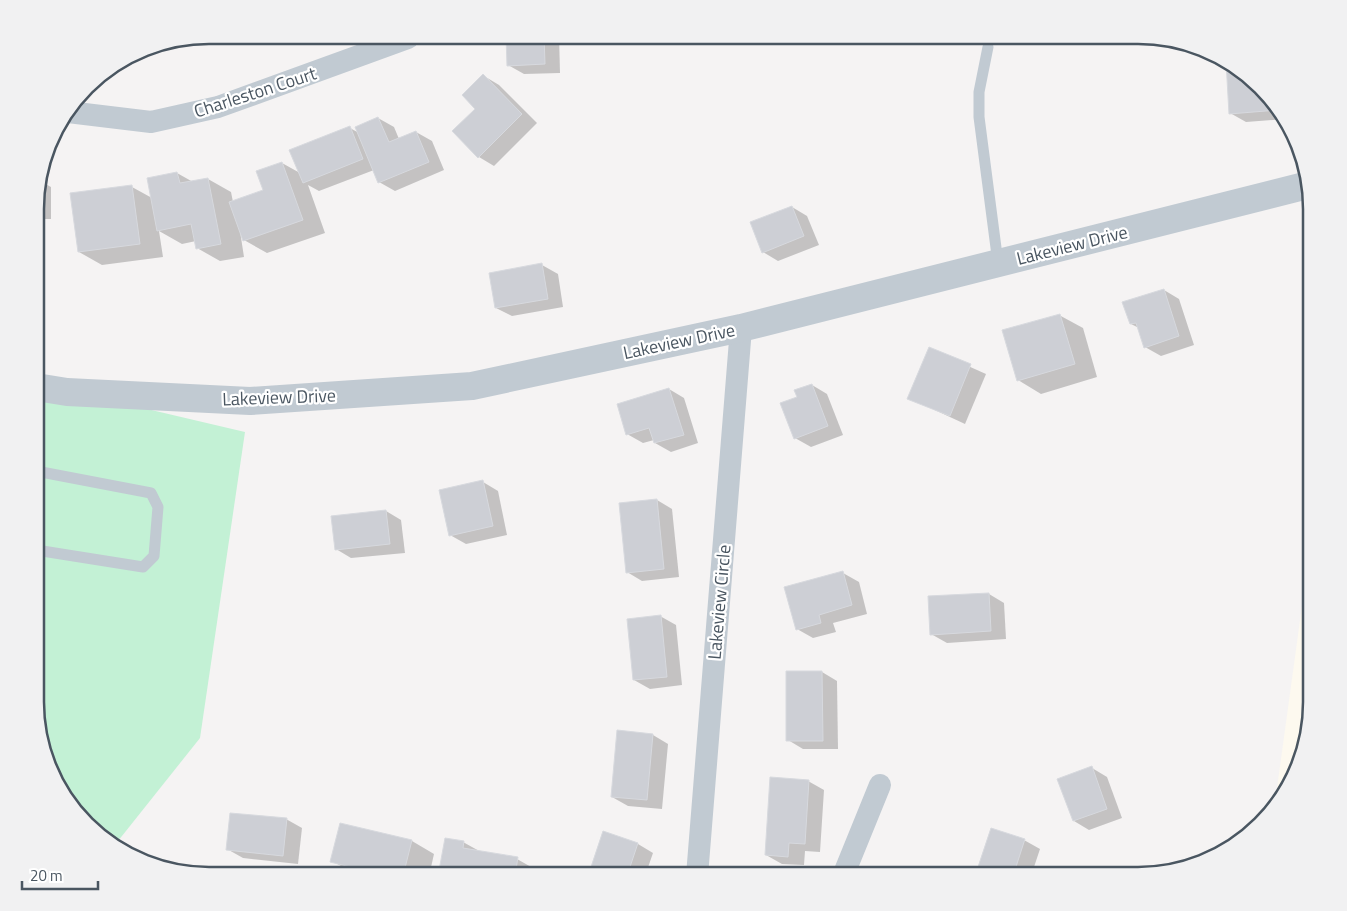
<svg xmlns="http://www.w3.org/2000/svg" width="1347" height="911" font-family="'Titillium Web',sans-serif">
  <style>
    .commercial { fill: #fdf9ef }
    .green { fill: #c3f1d5 }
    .shadow { fill: #0003 }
    .building { fill: #cdcfd5; stroke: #d7d9de }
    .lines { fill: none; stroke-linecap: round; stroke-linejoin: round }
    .service { stroke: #c1cad2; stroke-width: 11 }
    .minor { stroke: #c1cad2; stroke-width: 22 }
    .tertiary { stroke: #c1cad2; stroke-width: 28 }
    .labels { text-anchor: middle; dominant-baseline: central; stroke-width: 4.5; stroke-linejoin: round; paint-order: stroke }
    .street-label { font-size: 18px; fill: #4a5661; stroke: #fff }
    .rim { fill: none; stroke: #4a5661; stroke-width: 2.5 }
  </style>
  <rect width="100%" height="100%" fill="#f5f3f3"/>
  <path class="commercial" d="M1312 533V714L1303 759 1274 810Z"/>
  <path class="green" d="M36 393 96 397 245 432 200 738 114 846 103 840 58 790 36 725Z"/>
  <g class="shadow">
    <path d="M261 35H291L273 42Z"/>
    <path d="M295 35H316L304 40Z"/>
    <path d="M507 35H559L560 73 524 74 508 65Z"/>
    <path d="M1227 62 1244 71 1286 119 1246 122 1230 113Z"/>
    <path d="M484 76 499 85 537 123 494 166 479 157 477 109Z"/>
    <path d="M378 118 394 127 399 139 416 132 432 141 444 170 395 191 379 182 374 170 319 191 308 185 325 233 267 253 244 240 240 231 244 257 220 261 197 248 196 241 182 244 159 231 163 257 102 265 79 252 132 187 152 198 177 173 193 182 208 179 231 192 233 202 264 191 282 163 300 173 350 128 359 133Z"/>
    <path d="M38 180 51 187V219H36Z"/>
    <path d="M792 207 807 216 819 245 778 261 763 252Z"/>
    <path d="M542 265 558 274 563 307 512 316 496 308Z"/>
    <path d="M1164 290 1179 299 1194 345 1161 356 1145 347 1139 328 1131 324Z"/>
    <path d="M1059 315 1083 328 1097 377 1041 394 1018 380Z"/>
    <path d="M930 349 986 374 965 424 909 398Z"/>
    <path d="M812 385 827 394 843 435 811 447 795 438 798 397Z"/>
    <path d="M669 389 684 398 698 443 671 452 655 443 654 440 643 443 627 434Z"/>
    <path d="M483 482 498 491 507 535 466 544 450 535Z"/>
    <path d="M657 500 672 509 679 577 642 581 627 572Z"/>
    <path d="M386 511 401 520 405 553 351 558 336 549Z"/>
    <path d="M843 573 859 582 867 614 833 623 836 632 813 638 797 629Z"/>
    <path d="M989 594 1004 603 1006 639 947 643 931 634Z"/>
    <path d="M660 616 676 625 682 685 650 689 634 680Z"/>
    <path d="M822 672 837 681 838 749H803L788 740Z"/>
    <path d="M653 735 668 744 662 809 628 806 612 797Z"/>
    <path d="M1092 768 1107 777 1122 818 1089 830 1074 821Z"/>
    <path d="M808 781 824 790 820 852 805 851 804 865 782 864 766 855Z"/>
    <path d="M286 819 302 828 298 864 243 858 227 849Z"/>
    <path d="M604 832 638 844 653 853 645 876H589Z"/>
    <path d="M1024 840 1040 849 1031 876H976Z"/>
    <path d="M412 841 434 854 429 876H359L332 861Z"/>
    <path d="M463 842 481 852 517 859 540 872V876H440Z"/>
  </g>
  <g class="building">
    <path d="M506 35H544L545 64 507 66Z"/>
    <path d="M1226 61 1244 71 1278 110 1229 114Z"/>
    <path d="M483 74 522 114 478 158 452 131 475 109 462 95Z"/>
    <path d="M378 117 389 142 416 131 429 162 378 183 355 127Z"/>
    <path d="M350 126 363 159 303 183 289 150Z"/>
    <path d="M282 162 303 220 243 241 229 202 263 190 256 171Z"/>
    <path d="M177 172 180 183 208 178 221 244 196 249 191 224 157 231 147 178Z"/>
    <path d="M132 185 140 244 78 252 70 193Z"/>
    <path d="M792 206 804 236 762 253 750 222Z"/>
    <path d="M542 263 548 299 495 308 489 273Z"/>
    <path d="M1164 289 1179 336 1144 348 1136 323 1130 324 1122 302Z"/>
    <path d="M1060 314 1075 364 1017 381 1002 330Z"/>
    <path d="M929 347 971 364 950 416 907 399Z"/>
    <path d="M812 384 828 426 794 439 780 403 797 397 794 390Z"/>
    <path d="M669 388 684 435 654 443 649 428 626 435 617 404Z"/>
    <path d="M483 480 493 526 449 536 439 490Z"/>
    <path d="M657 499 664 569 626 573 619 503Z"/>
    <path d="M386 510 390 544 335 550 331 516Z"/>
    <path d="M843 571 852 605 819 615 821 623 796 630 784 587Z"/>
    <path d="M989 593 991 631 930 635 928 596Z"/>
    <path d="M661 615 667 677 633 680 627 619Z"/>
    <path d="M786 671H822L823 741H786Z"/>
    <path d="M617 730 653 734 647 800 611 797Z"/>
    <path d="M1092 766 1107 809 1073 821 1057 779Z"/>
    <path d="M770 777 809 780 805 844 789 843 788 857 765 855Z"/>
    <path d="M230 813 287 818 283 856 226 850Z"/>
    <path d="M340 823 412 840 403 876H388L330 862Z"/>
    <path d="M991 828 1025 839 1013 876H975Z"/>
    <path d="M603 831 638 843 627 876H588Z"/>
    <path d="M445 838 464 841 463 848 518 857 515 876H438Z"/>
  </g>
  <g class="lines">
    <g class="service">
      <path d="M988 47 979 92V117L998 263"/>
      <path d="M36 471 151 493 158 507 154 556 143 567 36 550"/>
    </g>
    <g class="minor">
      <path d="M68 112 151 122 218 107 408 38"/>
      <path d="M697 876 741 328"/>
      <path d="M843 876 880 785"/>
    </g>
    <path class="tertiary" d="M36 387 67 392 250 401 472 386 741 328 1308 185"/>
  </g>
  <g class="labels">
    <g class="street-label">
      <text transform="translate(255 92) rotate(-18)">Charleston Court</text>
      <text transform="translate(1072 245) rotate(-14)">Lakeview Drive</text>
      <text transform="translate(679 341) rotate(-12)">Lakeview Drive</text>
      <text transform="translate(279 397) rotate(-2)">Lakeview Drive</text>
      <text transform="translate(719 602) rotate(-85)">Lakeview Circle</text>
    </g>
  </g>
  <path d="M0 0H1347V911H0ZM209 44H1138A165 165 0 0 1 1303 209V702A165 165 0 0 1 1138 867H209A165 165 0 0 1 44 702V209A165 165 0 0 1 209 44Z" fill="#f1f1f2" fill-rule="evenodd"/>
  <path class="rim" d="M209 44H1138A165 165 0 0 1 1303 209V702A165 165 0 0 1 1138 867H209A165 165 0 0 1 44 702V209A165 165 0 0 1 209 44Z"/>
  <path d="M22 881v8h76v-8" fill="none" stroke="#4a5661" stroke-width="2.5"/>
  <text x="30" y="881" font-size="15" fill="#4a5661" stroke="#ffffff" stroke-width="4" paint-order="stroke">20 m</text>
</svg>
